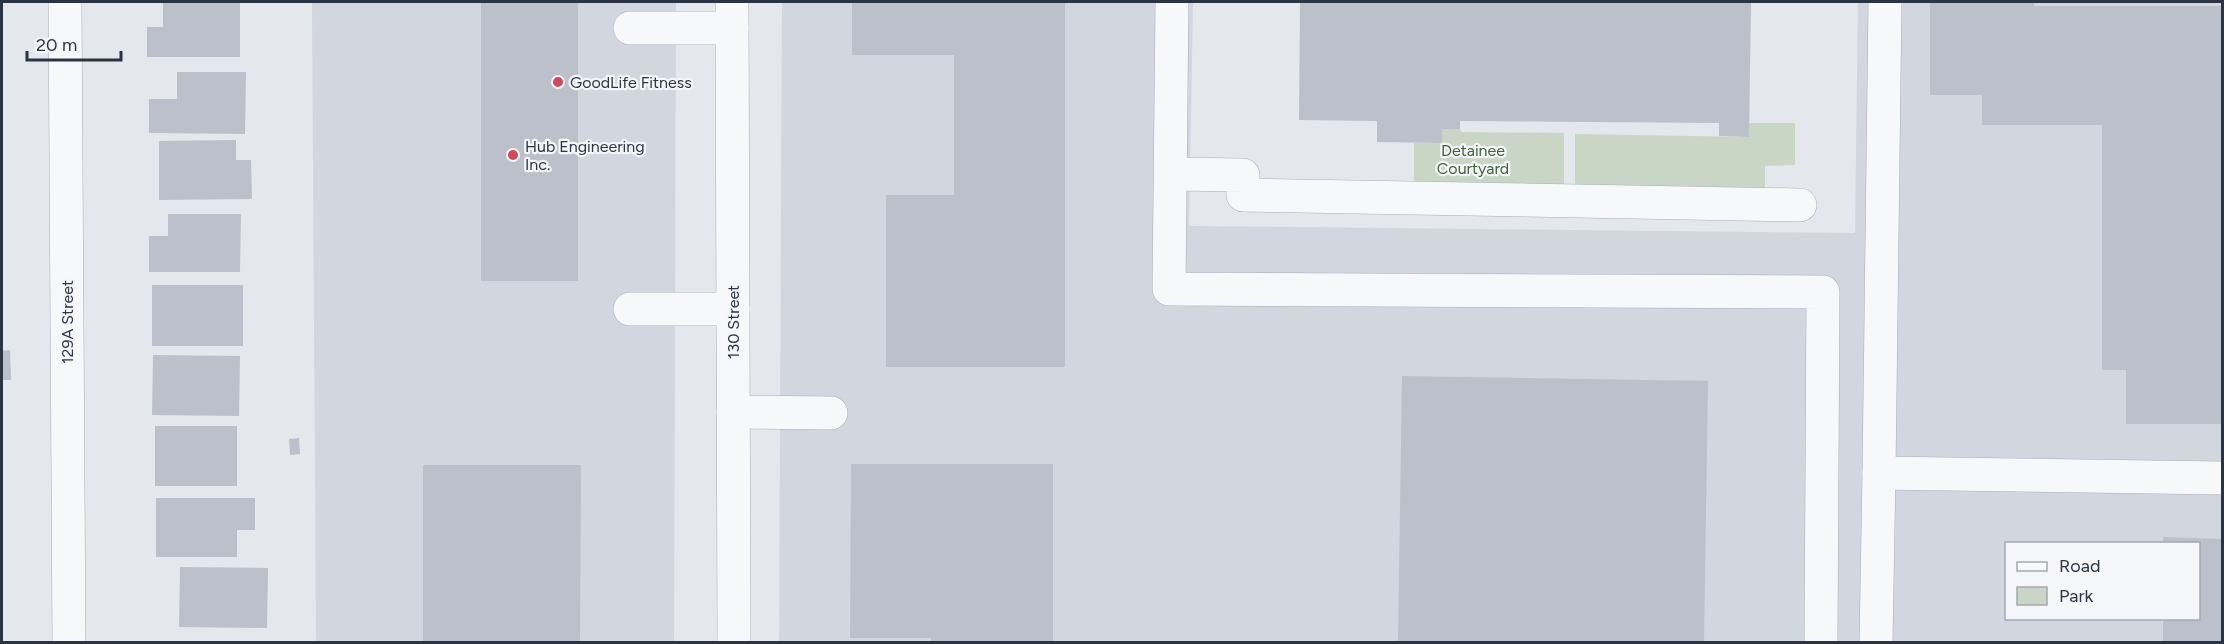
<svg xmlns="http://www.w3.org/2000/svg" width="2224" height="644" font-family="Figtree,sans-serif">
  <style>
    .built { fill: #d2d6de; fill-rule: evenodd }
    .green { fill: #c9d6c5 }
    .building { fill: #bbc0ca }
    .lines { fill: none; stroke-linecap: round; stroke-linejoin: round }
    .minor-casing { stroke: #a9aeb7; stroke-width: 34 }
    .minor { stroke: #f7f8fa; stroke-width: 33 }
    .poi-dot { fill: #d1495b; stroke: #f4f6f9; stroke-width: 2 }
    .labels { text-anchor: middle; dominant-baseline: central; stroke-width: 4.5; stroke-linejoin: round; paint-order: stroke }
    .poi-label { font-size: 16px; fill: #2b3445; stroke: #f4f6f9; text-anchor: start }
    .park-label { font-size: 16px; fill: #3f6138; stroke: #f4f6f9 }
    .street-label { font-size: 16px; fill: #2b3445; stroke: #f4f6f9 }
  </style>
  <rect width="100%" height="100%" fill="#e4e7ec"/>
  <g class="built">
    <path d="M312 2H676L674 642H316Z"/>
    <path d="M782 2H1193L1189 226 1855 233 1858 2H2222V642H779ZM2006 544H2198V618H2006Z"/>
  </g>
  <g class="green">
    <path d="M1749 123H1795V165L1765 166V189L1575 186V134L1749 137Z"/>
    <path d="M1442 129H1460L1461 132 1564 133V186L1414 184V143H1442Z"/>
  </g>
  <g class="building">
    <path d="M163 2H240V57H147V27H163Z"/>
    <rect x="481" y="2" width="97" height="279"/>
    <path d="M852 2H1065V367H886V195H954V55H852Z"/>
    <path d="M1300 2H1751L1749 137 1719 136V123L1460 121V129H1442V143L1377 142V121L1299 120Z"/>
    <path d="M1930 2H2034V6H2222V424H2126V370H2102V125H1982V95H1930Z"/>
    <path d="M177 72H246L245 134 149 133V99H177Z"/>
    <path d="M236 140V160H251L252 199 159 200V141Z"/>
    <path d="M168 214H241L240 272H149V236H168Z"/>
    <rect x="152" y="285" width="91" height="61"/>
    <path d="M10 350 11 380H2V351Z"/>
    <path d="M153 355 240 356 239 416 152 415Z"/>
    <path d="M1402 376 1708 381 1704 642H1398Z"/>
    <rect x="155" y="426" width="82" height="60"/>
    <path d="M299 438 300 454 290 455 289 439Z"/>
    <path d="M851 464H1053V642H931V638H850Z"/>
    <path d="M423 465H581L580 642H423Z"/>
    <path d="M156 498H255V530H237V557H156Z"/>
    <path d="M2163 537 2222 539V642H2163V618H2198V544H2163Z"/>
    <path d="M180 567 268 568 267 628 179 627Z"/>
  </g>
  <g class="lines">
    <g class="minor-casing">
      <g id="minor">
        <path d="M65 2 69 642"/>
        <path d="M732 2 734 642"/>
        <path d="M1172 2 1169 289 1823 292 1821 642"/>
        <path d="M1885 2 1879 473 2222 478"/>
        <path d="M630 28H732"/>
        <path d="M1171 174 1243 175V195L1800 205"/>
        <path d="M630 309H733"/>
        <path d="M733 412 831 413"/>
        <path d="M1876 642 1879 473"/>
      </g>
    </g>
    <use href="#minor" class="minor"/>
  </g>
  <g class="poi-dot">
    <circle cx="558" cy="82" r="6"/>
    <circle cx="513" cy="155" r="6"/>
  </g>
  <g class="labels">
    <g class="poi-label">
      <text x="570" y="82">GoodLife Fitness</text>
      <text x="525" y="146">Hub Engineering<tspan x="525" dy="18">Inc.</tspan></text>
    </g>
    <g class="park-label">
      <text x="1473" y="150">Detainee<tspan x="1473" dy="18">Courtyard</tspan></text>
    </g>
    <g class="street-label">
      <text transform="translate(67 322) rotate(-90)">129A Street</text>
      <text transform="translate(733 322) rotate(-90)">130 Street</text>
    </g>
  </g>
  <rect width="2224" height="644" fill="none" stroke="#2b3445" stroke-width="6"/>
  <rect x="2005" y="542" width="195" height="78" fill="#f4f6f9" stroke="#a4a8b1" stroke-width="1.5"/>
  <rect x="2017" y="562" width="30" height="9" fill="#f7f8fa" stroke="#a4a8b1" stroke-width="1.5"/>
  <text x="2059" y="572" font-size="18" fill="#2b3445">Road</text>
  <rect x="2017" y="587" width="30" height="18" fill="#c9d6c5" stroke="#a4a8b1" stroke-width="1.5"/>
  <text x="2059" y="602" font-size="18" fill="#2b3445">Park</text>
  <path d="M27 51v9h94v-9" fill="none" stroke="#2b3445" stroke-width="3"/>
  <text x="36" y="51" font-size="18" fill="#2b3445" stroke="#f4f6f9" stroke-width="4.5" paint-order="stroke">20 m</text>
</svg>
